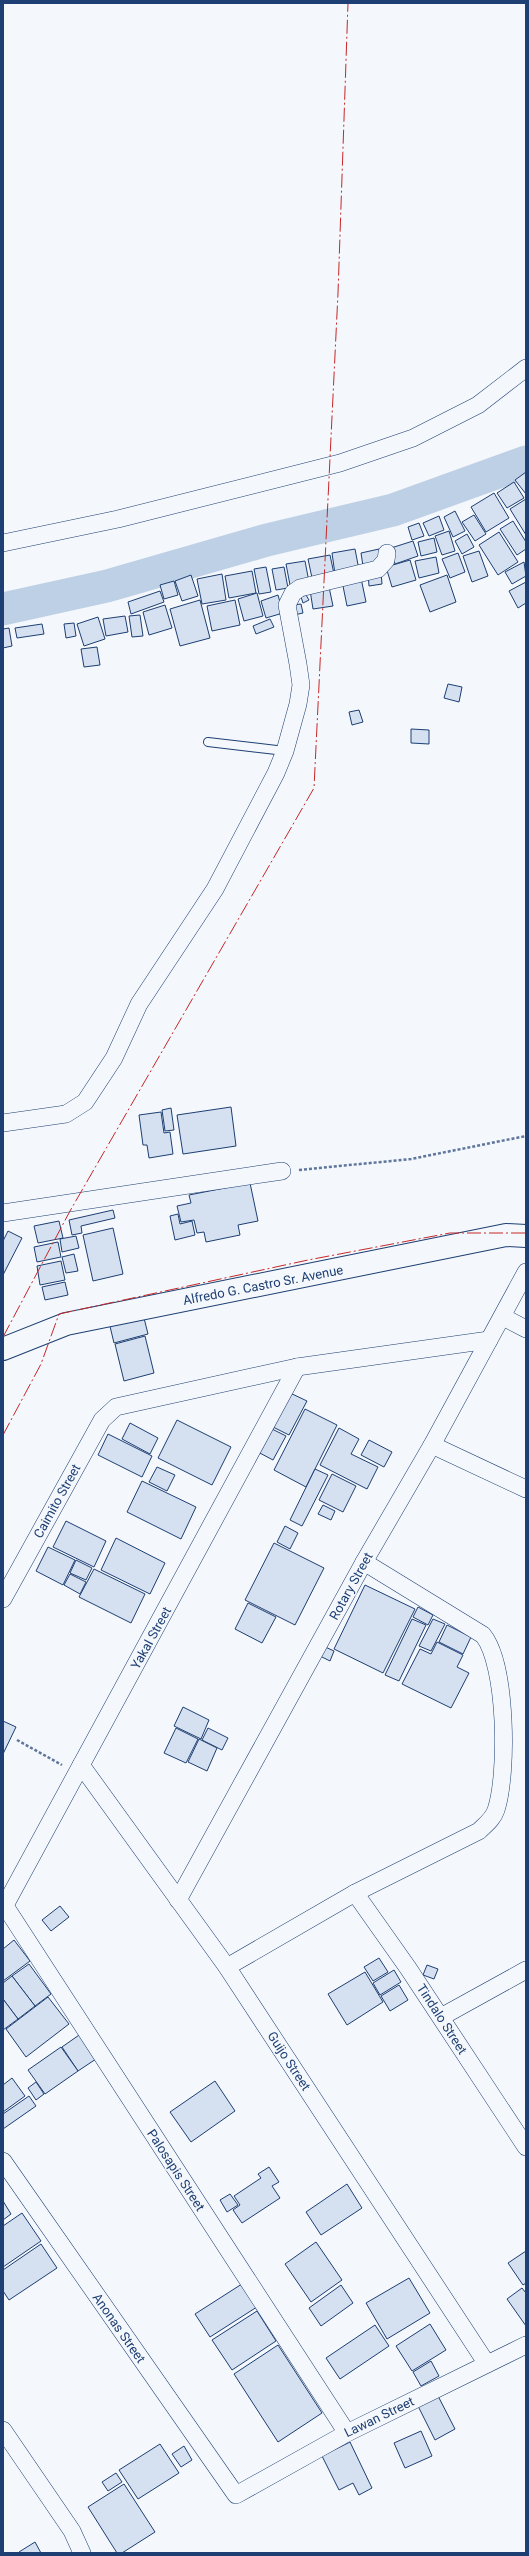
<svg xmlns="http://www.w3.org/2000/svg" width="529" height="2556" font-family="Roboto,sans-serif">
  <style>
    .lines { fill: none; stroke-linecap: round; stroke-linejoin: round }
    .river { stroke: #bed0e5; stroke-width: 33 }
    .building { fill: #d5e0f0; stroke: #1d3f73 }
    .lane-casing { stroke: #1d3f73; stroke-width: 10 }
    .street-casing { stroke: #1d3f73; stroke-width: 18 }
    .secondary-casing { stroke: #1d3f73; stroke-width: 24 }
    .path { stroke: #5e769c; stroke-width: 2.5; stroke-dasharray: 3 2; stroke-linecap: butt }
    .lane { stroke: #f4f7fb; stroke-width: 8 }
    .street { stroke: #f4f7fb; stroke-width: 17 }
    .secondary { stroke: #f4f7fb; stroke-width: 22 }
    .power { stroke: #c62828; stroke-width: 1; stroke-dasharray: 14 3 2 3; stroke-linecap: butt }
    .labels { text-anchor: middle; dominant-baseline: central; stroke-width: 3; stroke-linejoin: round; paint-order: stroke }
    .street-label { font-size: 13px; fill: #1d3f73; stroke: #f4f7fb }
  </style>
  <rect width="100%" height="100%" fill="#f4f7fb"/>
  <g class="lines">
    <path class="river" d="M3 609 107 586 267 540 393 510 526 462"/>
  </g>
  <g class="building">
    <path d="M526 472V494L515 480Z"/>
    <path d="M514 482 524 498 507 508 497 493Z"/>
    <path d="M494 493 509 518 486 532 471 507Z"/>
    <path d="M526 499V535L510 509Z"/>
    <path d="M455 511 465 531 453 537 444 517Z"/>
    <path d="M474 515 486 534 475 541 462 522Z"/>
    <path d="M439 516 444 530 429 536 423 523Z"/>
    <path d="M513 521 526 542V549L517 555 500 529Z"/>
    <path d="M419 523 424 536 412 540 408 527Z"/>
    <path d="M449 531 455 551 442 555 435 536Z"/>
    <path d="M499 532 518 562 498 575 479 545Z"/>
    <path d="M467 534 474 547 462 554 455 541Z"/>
    <path d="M434 538 437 552 421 556 418 542Z"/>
    <path d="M413 541 418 556 395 564 391 548Z"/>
    <path d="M355 549 359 570 335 574 332 553Z"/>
    <path d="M379 549 381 563 363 566 361 553Z"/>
    <path d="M479 551 488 576 472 582 463 556Z"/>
    <path d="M458 553 465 572 450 578 442 559Z"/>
    <path d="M330 555 334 574 312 578 308 559Z"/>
    <path d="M436 557 439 573 419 578 415 561Z"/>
    <path d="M410 560 416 580 392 587 386 567Z"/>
    <path d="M305 561 309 582 290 585 286 564Z"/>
    <path d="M524 562 526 576 512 584 505 572Z"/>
    <path d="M266 567 271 592 259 594 254 569Z"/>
    <path d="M284 567 288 588 276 590 272 569Z"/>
    <path d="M252 571 256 593 229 598 225 576Z"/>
    <path d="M381 572 382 584 369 586 368 573Z"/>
    <path d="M222 574 226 600 202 604 197 579Z"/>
    <path d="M191 575 198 596 182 601 175 581Z"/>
    <path d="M447 575 456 602 430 612 420 585Z"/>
    <path d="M361 578 366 602 347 606 342 581Z"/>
    <path d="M174 581 178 595 164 599 160 585Z"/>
    <path d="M526 582V603L518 608 509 591Z"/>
    <path d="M329 587 333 606 313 609 310 590Z"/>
    <path d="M160 591 164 602 131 614 128 602Z"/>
    <path d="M257 593 263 616 244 621 238 599Z"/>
    <path d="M278 595 283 613 266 618 261 601Z"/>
    <path d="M306 595 309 600 303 603 301 597Z"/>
    <path d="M200 600 210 638 180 646 170 609Z"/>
    <path d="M235 600 240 625 212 631 207 606Z"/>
    <path d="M301 604 303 613 294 615 293 605Z"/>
    <path d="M165 605 172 628 149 635 143 612Z"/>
    <path d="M140 615 143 636 132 637 129 616Z"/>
    <path d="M125 616 128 632 106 636 103 619Z"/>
    <path d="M98 617 105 639 84 646 77 624Z"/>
    <path d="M270 619 274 627 256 634 253 626Z"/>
    <path d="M74 623 76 636 66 638 64 624Z"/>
    <path d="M42 624 44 634 17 638 15 628Z"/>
    <path d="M9 628 12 646 3 648V629Z"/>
    <path d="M97 647 100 665 84 667 81 649Z"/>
    <path d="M448 684 462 687 459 702 444 698Z"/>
    <path d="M359 710 363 722 352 725 349 712Z"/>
    <path d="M411 729 429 730V744L411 743Z"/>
    <path d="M231 1107 236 1146 183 1154 177 1115Z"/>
    <path d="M171 1108 174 1130 165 1131 162 1110Z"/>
    <path d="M161 1112 164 1133 170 1132 173 1154 149 1158 147 1145H143L139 1115Z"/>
    <path d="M250 1183 258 1221 238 1225 240 1235 206 1242 204 1232 197 1233 194 1220 181 1222 177 1206 191 1203 189 1195Z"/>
    <path d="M113 1210 115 1218 81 1226 82 1233 72 1235 69 1220Z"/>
    <path d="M178 1214 180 1224 192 1221 195 1235 175 1240 170 1216Z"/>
    <path d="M59 1221 63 1238 38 1243 34 1226Z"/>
    <path d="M113 1228 123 1274 93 1281 83 1235Z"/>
    <path d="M8 1231 22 1238 3 1275V1241Z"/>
    <path d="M76 1236 79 1248 62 1252 60 1239Z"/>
    <path d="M58 1242 61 1257 37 1262 34 1247Z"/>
    <path d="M74 1254 78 1271 66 1273 62 1257Z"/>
    <path d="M61 1261 65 1280 40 1285 37 1266Z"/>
    <path d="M65 1282 68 1295 45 1300 42 1287Z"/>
    <path d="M142 1310 148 1334 114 1343 108 1318Z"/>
    <path d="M145 1336 154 1373 124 1381 115 1344Z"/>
    <path d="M288 1392 307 1401 289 1435 271 1426Z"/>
    <path d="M305 1409 337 1425 306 1487 274 1470Z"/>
    <path d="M177 1420 231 1447 212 1485 158 1458Z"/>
    <path d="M130 1423 158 1438 150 1454 122 1439Z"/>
    <path d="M268 1427 286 1436 273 1460 256 1451Z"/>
    <path d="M339 1428 359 1439 351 1454 378 1467 367 1489 320 1465Z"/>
    <path d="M108 1434 152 1456 142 1477 98 1455Z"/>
    <path d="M369 1440 392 1452 384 1467 361 1455Z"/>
    <path d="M157 1467 175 1475 167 1491 149 1482Z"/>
    <path d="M315 1469 328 1475 302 1526 290 1520Z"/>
    <path d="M332 1474 356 1486 343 1512 319 1500Z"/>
    <path d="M142 1481 196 1507 181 1539 127 1512Z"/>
    <path d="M323 1505 335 1511 331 1520 318 1514Z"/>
    <path d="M66 1521 106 1541 94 1567 53 1547Z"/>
    <path d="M285 1526 298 1533 290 1549 277 1542Z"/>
    <path d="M116 1538 165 1563 150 1594 101 1570Z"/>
    <path d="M274 1543 324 1568 295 1625 245 1600Z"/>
    <path d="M48 1547 75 1560 63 1585 36 1571Z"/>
    <path d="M76 1560 92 1568 86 1580 70 1573Z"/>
    <path d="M94 1569 145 1594 131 1623 79 1597Z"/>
    <path d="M70 1574 86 1582 80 1594 64 1585Z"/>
    <path d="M365 1585 415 1609 383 1673 334 1649Z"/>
    <path d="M248 1603 276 1617 262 1643 235 1629Z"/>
    <path d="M418 1607 433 1615 428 1625 413 1617Z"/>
    <path d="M412 1619 426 1625 399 1681 385 1675Z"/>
    <path d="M433 1619 445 1624 431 1651 419 1646Z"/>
    <path d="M447 1625 471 1637 463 1654 439 1642Z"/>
    <path d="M437 1642 463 1655 457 1667 469 1673 451 1708 402 1684 420 1649 431 1654Z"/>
    <path d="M321 1645 334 1651 330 1661 316 1654Z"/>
    <path d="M183 1707 209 1720 201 1739 174 1726Z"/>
    <path d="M3 1721 16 1727 3 1754Z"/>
    <path d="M176 1728 198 1739 186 1763 164 1753Z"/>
    <path d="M208 1728 228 1738 222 1750 202 1740Z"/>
    <path d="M199 1739 217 1748 207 1771 188 1762Z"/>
    <path d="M60 1906 69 1917 51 1931 42 1920Z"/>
    <path d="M14 1940 30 1961 3 1981V1949Z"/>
    <path d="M379 1958 388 1972 373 1981 364 1967Z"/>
    <path d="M29 1964 51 1994 35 2006 12 1976Z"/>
    <path d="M427 1965 438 1969 434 1979 423 1975Z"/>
    <path d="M394 1970 401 1982 380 1995 373 1983Z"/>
    <path d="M365 1972 383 2002 347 2025 328 1994Z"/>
    <path d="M12 1976 35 2006 18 2019 3 1999V1983Z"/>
    <path d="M399 1985 408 2000 390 2011 381 1996Z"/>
    <path d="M48 1997 69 2024 26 2057 6 2029Z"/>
    <path d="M3 1999 18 2019 3 2030Z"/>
    <path d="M82 2033 99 2057 78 2071 62 2047Z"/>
    <path d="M61 2047 78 2071 45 2094 28 2070Z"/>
    <path d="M12 2078 25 2096 3 2112V2085Z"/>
    <path d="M215 2081 235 2111 191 2142 170 2112Z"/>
    <path d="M36 2082 44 2094 36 2100 28 2088Z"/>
    <path d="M29 2096 36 2106 3 2129V2114Z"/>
    <path d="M269 2167 279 2182 272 2186 280 2198 242 2223 233 2210 240 2205 234 2196 261 2178 258 2174Z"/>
    <path d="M347 2184 362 2208 321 2235 306 2212Z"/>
    <path d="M230 2194 238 2205 227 2212 220 2200Z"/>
    <path d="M3 2201 11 2214 3 2220Z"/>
    <path d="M22 2213 41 2241 3 2267V2226Z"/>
    <path d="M316 2242 342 2280 311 2302 285 2264Z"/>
    <path d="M41 2244 57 2268 9 2300 3 2291V2270Z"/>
    <path d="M526 2251V2283L523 2285 508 2263Z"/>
    <path d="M409 2278 430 2313 387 2339 366 2303Z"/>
    <path d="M245 2282 260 2305 210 2337 195 2314Z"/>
    <path d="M341 2285 353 2303 321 2326 309 2308Z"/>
    <path d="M522 2288 526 2293V2326L507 2299Z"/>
    <path d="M257 2311 276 2341 232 2370 212 2340Z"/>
    <path d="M430 2324 446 2350 412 2371 396 2346Z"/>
    <path d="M375 2325 389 2346 340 2379 326 2358Z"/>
    <path d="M278 2345 322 2413 278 2442 234 2374Z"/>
    <path d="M431 2361 439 2376 421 2386 413 2372Z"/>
    <path d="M436 2392 455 2429 435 2440 416 2402Z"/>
    <path d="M421 2431 432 2456 405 2468 394 2443Z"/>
    <path d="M350 2442 372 2488 359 2495 353 2483 339 2490 322 2456Z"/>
    <path d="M160 2444 179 2473 138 2499 119 2470Z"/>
    <path d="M184 2446 192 2460 181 2467 172 2454Z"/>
    <path d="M116 2473 122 2482 108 2491 102 2482Z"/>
    <path d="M124 2484 155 2532 122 2553H117L88 2507Z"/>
    <path d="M35 2542 41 2553H20L19 2552Z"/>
  </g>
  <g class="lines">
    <g class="lane-casing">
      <path id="lane" d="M208 742 285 751"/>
    </g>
    <g class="street-casing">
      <g id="street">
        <path d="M3 543 118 519 340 463 413 438 478 405 526 368"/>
        <path d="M3 1123 66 1114 85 1102 114 1058 139 1004 215 889 276 773 285 751 298 704 301 685 298 664 287 605 293 593 300 588 378 569 386 560 387 553"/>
        <path d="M3 1213 282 1171"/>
        <path d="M503 1317 526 1329"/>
        <path d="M432 1445 526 1489"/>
        <path d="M3 1599 102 1420 116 1407 297 1367 489 1340"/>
        <path d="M81 1765 227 1967 487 2364"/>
        <path d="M355 1893 408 1968 526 2147"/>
        <path d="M178 1900 364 1562 432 1445 526 1272"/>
        <path d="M5 1906 347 2433"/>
        <path d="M3 1909 297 1367"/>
        <path d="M227 1967 355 1893 479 1831C486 1824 493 1819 496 1810 508 1774 507 1665 483 1635L364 1562"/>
        <path d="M441 2017 526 1970"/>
        <path d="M3 2161 236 2495 347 2433 526 2345"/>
        <path d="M3 2430 72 2531 82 2553"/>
      </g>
    </g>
    <g class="secondary-casing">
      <path id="secondary" d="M3 1349 66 1324 506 1235 526 1236"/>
    </g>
    <g class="path">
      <path d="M299 1170 411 1159 526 1136"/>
      <path d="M17 1740 62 1765"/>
    </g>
    <use href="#lane" class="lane"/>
    <use href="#street" class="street"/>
    <use href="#secondary" class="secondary"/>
    <g class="power">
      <path d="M3 1337 70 1211 314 788 338 293 348 3"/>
      <path d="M3 1435 41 1364 59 1314 308 1260 450 1233H526"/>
    </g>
  </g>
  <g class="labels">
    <g class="street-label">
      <text transform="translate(263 1285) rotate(-11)">Alfredo G. Castro Sr. Avenue</text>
      <text transform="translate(57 1501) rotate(-61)">Caimito Street</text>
      <text transform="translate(351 1586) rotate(-61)">Rotary Street</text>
      <text transform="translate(151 1638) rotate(-61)">Yakal Street</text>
      <text transform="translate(442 2019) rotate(57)">Tindalo Street</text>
      <text transform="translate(289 2061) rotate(57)">Guijo Street</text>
      <text transform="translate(176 2170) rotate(57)">Palosapis Street</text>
      <text transform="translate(119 2328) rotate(55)">Anonas Street</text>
      <text transform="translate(379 2417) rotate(-26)">Lawan Street</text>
    </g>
  </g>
  <rect width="529" height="2556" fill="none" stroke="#1d3f73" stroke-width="8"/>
</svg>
